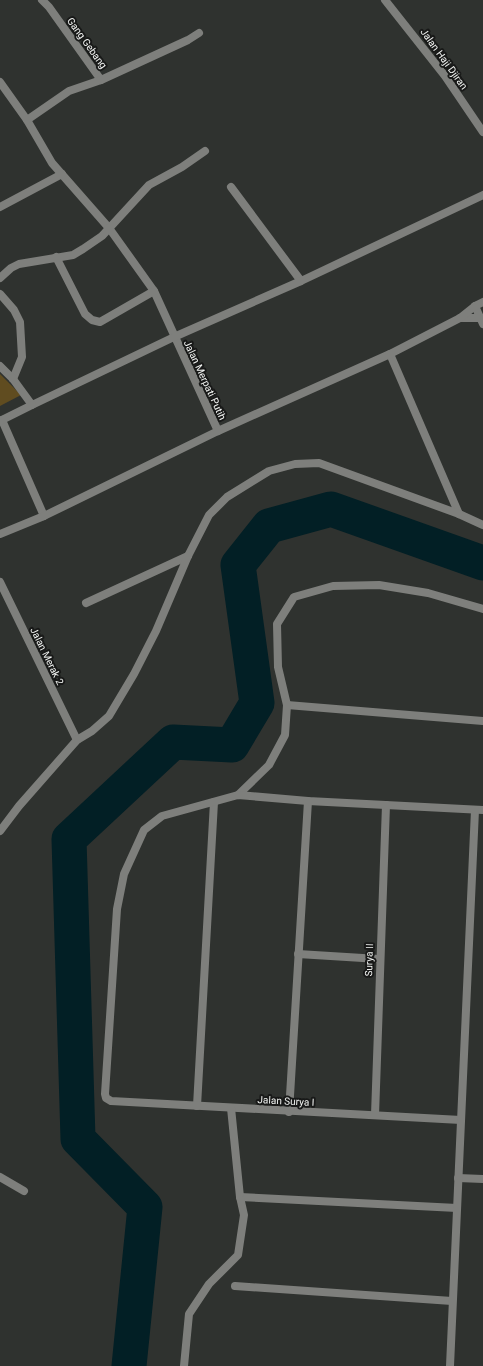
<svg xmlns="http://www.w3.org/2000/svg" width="483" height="1366" font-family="Roboto,sans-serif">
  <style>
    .green { fill: #604c20 }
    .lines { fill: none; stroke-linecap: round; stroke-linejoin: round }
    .river { stroke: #021f25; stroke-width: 35 }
    .street { stroke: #7e7f7c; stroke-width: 8 }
    .labels { text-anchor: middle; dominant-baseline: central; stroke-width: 4; stroke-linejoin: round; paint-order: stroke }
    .street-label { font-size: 10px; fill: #f2f4f2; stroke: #181918 }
  </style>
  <rect width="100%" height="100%" fill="#2f322f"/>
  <path class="green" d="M0 374 21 395 0 406Z"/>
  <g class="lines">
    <path class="river" d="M129 1366 145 1207 78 1139 69 839 173 742 232 745 257 703 238 565 269 526 331 509 483 563"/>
    <g class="street">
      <path d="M42 0 49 7 101 80"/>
      <path d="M385 0 445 76 483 132"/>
      <path d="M0 82 27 120 52 163 109 228 154 291 218 431"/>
      <path d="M27 120 69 91 101 80 188 40 199 33"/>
      <path d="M231 187 301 281"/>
      <path d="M0 207 62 174"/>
      <path d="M56 257 85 314 92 320 100 322 154 291"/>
      <path d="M0 278 11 268 19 264 73 255 83 249 102 236 149 185 182 167 205 151"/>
      <path d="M0 294 14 310 20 322 22 357 13 379"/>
      <path d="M475 306 483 324"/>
      <path d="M460 318H483"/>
      <path d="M390 354 459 514"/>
      <path d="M0 366 13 379 32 405 174 337 301 281 483 195"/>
      <path d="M2 420 44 516"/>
      <path d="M0 421 32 405"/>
      <path d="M0 534 44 516 218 431 390 354 460 318 475 306 483 302"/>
      <path d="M0 582 77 740"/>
      <path d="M86 603 188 556"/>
      <path d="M287 705 483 721"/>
      <path d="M238 795 269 765 285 735 287 705 278 667 277 624 294 597 333 586 379 585 428 593 483 609"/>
      <path d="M0 831 19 806 77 740 92 731 109 716 134 674 156 631 188 556 209 515 227 497 269 471 295 464 319 463 459 514 483 525"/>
      <path d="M298 954 379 959"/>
      <path d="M197 1106 214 802"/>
      <path d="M289 1112 308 801"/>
      <path d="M375 1115 386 805"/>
      <path d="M461 1120 111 1101 106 1098 105 1094 117 909 124 874 144 830 162 816 238 795 308 801 483 810"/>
      <path d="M0 1177 24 1191"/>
      <path d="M458 1178 483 1179"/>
      <path d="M240 1197 457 1208"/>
      <path d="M235 1286 452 1301"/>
      <path d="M184 1366 189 1314 209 1284 238 1255 244 1215 240 1197 231 1108"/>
      <path d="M450 1366 475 810"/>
    </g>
  </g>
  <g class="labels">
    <g class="street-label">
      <text transform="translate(87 43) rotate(54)">Gang Gebang</text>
      <text transform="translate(444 59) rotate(54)">Jalan Haji Djiran</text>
      <text transform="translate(205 380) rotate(65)">Jalan Merpati Putih</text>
      <text transform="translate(47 656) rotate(64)">Jalan Merak 2</text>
      <text transform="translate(369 960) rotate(-88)">Surya II</text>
      <text transform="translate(286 1101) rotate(3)">Jalan Surya I</text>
    </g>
  </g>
</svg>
